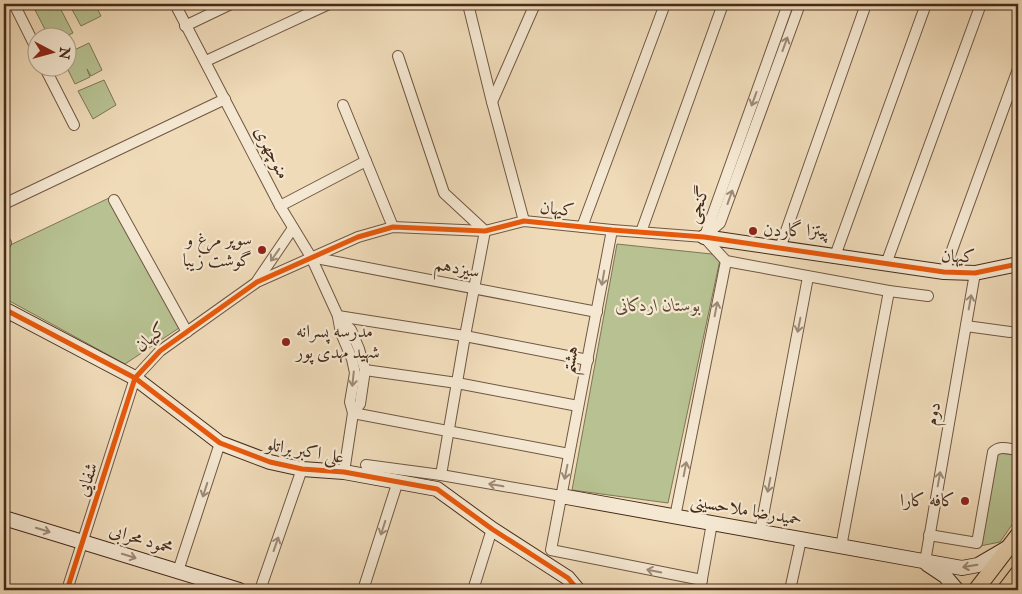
<svg xmlns="http://www.w3.org/2000/svg" width="1022" height="594" font-family="'IM FELL English',Amiri,serif">
  <style>
    .green { fill: #b7c191; stroke: #7e7656 }
    .lines { fill: none; stroke-linecap: round; stroke-linejoin: round }
    .street-casing { stroke: #705742; stroke-width: 12 }
    .secondary-casing { stroke: #462b1a; stroke-width: 16 }
    .primary-casing { stroke: #462b1a; stroke-width: 17 }
    .street { stroke: #f5e8d2; stroke-width: 10 }
    .secondary { stroke: #f5e8d2; stroke-width: 14 }
    .primary { stroke: #f0dbb9; stroke-width: 15 }
    .cycleway-casing { stroke: #f5e8d2; stroke-width: 8 }
    .cycleway { stroke: #e8590c; stroke-width: 5 }
    .oneway { stroke: #9e8a76 }
    .poi-dot { fill: #8f2418; stroke: #f5e8d2; stroke-width: 2 }
    .labels { text-anchor: middle; dominant-baseline: central; stroke-width: 4.5; stroke-linejoin: round; paint-order: stroke }
    .street-label { font-size: 18px; fill: #462b1a; stroke: #f5e8d2 }
    .poi-label { font-size: 18px; fill: #462b1a; stroke: #f5e8d2; text-anchor: start }
    .park-label { font-size: 18px; font-style: italic; fill: #5d4932; stroke: #f5e8d2 }
  </style>
  <rect width="100%" height="100%" fill="#f0dbb9"/>
  <filter id="stains"><feTurbulence type="fractalNoise" baseFrequency=".004" numOctaves="4"/><feColorMatrix values="0 0 0 0 .2 0 0 0 0 .09 0 0 0 0 .02 0 0 0 .5 -.17"/></filter>
  <radialGradient id="worn" r=".72"><stop offset=".6" stop-color="#630" stop-opacity="0"/><stop offset="1" stop-color="#630" stop-opacity=".3"/></radialGradient>
  <g class="green">
    <path d="M47 4H58L73 33 64 37H49L35 10Z"/>
    <path d="M69 4H95L101 16 81 26Z"/>
    <path d="M89 43 102 70 91 76 87 69 90 77 75 84 67 68 68 53Z"/>
    <path d="M104 80 116 105 93 119 78 91Z"/>
    <path d="M109 198 179 328 125 364 4 298V248Z"/>
    <path d="M617 244 721 255 668 503 572 490Z"/>
    <path d="M998 453 1018 455V516L1000 542 980 546Z"/>
  </g>
  <g class="lines">
    <g class="street-casing">
      <g id="street">
        <path d="M14 4 38 52"/>
        <path d="M175 4 280 206 311 257 338 316 351 330 359 349 365 370 360 404 353 413"/>
        <path d="M468 4 492 102 524 221"/>
        <path d="M185 26 231 4"/>
        <path d="M398 56 444 193 485 231"/>
        <path d="M206 61 329 4"/>
        <path d="M45 68 74 125"/>
        <path d="M492 102 535 4"/>
        <path d="M343 105 393 227"/>
        <path d="M114 200 187 332"/>
        <path d="M4 204 225 99"/>
        <path d="M280 206 366 161"/>
        <path d="M582 227 665 4"/>
        <path d="M612 230 551 550 702 580"/>
        <path d="M641 232 723 4"/>
        <path d="M705 236 788 4"/>
        <path d="M704 237 720 223 800 4"/>
        <path d="M4 241 6 243"/>
        <path d="M780 248 866 4"/>
        <path d="M835 256 926 4"/>
        <path d="M311 257 597 312"/>
        <path d="M886 264 981 4"/>
        <path d="M944 272 1018 69"/>
        <path d="M257 281 293 228"/>
        <path d="M338 316 465 336 588 360"/>
        <path d="M338 317 341 333 352 359 355 373 350 402 353 413 344 472"/>
        <path d="M4 323 7 311"/>
        <path d="M966 326 1010 332"/>
        <path d="M365 370 457 383 578 406"/>
        <path d="M353 413 569 454"/>
        <path d="M366 465 441 475 561 496"/>
        <path d="M441 475 465 336 485 231"/>
        <path d="M675 517 726 261"/>
        <path d="M760 532 808 277"/>
        <path d="M929 535 977 543 993 452C1000 445 1009 449 1018 450"/>
        <path d="M841 547 889 291"/>
        <path d="M925 562 975 273"/>
        <path d="M178 571 220 443"/>
        <path d="M67 590 135 378 160 351 257 282 358 237 393 227 485 231 524 221 612 230 704 237 726 261 889 291 928 296"/>
        <path d="M260 590 302 469"/>
        <path d="M363 590 398 481"/>
        <path d="M473 590 492 529"/>
        <path d="M700 590 712 523"/>
        <path d="M790 590 801 540"/>
      </g>
    </g>
    <g class="secondary-casing">
      <g id="secondary">
        <path d="M704 237 944 272 975 273 1018 264"/>
        <path d="M4 309 135 378 220 443 270 462 302 469 344 472 437 489 492 529 568 578 578 590"/>
        <path d="M561 496 962 568 978 565 1007 548"/>
        <path d="M4 518 239 590"/>
        <path d="M927 564 945 576 957 590"/>
      </g>
    </g>
    <g class="primary-casing">
      <g id="primary">
        <path d="M976 590 1018 535"/>
        <path d="M1005 590 1018 573"/>
      </g>
    </g>
    <use href="#street" class="street"/>
    <use href="#secondary" class="secondary"/>
    <use href="#primary" class="primary"/>
    <g class="cycleway-casing">
      <g id="cycleway">
        <path d="M4 309 135 378 220 443 270 462 302 469 344 472 437 489 492 529 568 578 578 590"/>
        <path d="M67 590 135 378 160 351 257 282 358 237 393 227 485 231 524 221 612 230 704 237 944 272 975 273 1018 264"/>
      </g>
    </g>
    <use href="#cycleway" class="cycleway"/>
  </g>
  <defs><path id="oneway-shaft" d="M-6 0H5M1.5-3L5.5 0L1.5 3" fill="none" stroke-width="1.6" stroke-linecap="round" stroke-linejoin="round" transform="scale(1.25)"/></defs>
  <g class="oneway">
    <use href="#oneway-shaft" transform="translate(785 44) rotate(-70)"/>
    <use href="#oneway-shaft" transform="translate(754 99) rotate(110)"/>
    <use href="#oneway-shaft" transform="translate(730 197) rotate(-70)"/>
    <use href="#oneway-shaft" transform="translate(275 255) rotate(125)"/>
    <use href="#oneway-shaft" transform="translate(603 278) rotate(100)"/>
    <use href="#oneway-shaft" transform="translate(970 302) rotate(-80)"/>
    <use href="#oneway-shaft" transform="translate(716 309) rotate(-79)"/>
    <use href="#oneway-shaft" transform="translate(799 325) rotate(101)"/>
    <use href="#oneway-shaft" transform="translate(353 379) rotate(96)"/>
    <use href="#oneway-shaft" transform="translate(685 469) rotate(-79)"/>
    <use href="#oneway-shaft" transform="translate(566 472) rotate(101)"/>
    <use href="#oneway-shaft" transform="translate(939 479) rotate(-80)"/>
    <use href="#oneway-shaft" transform="translate(496 485) rotate(-170)"/>
    <use href="#oneway-shaft" transform="translate(769 485) rotate(101)"/>
    <use href="#oneway-shaft" transform="translate(205 490) rotate(108)"/>
    <use href="#oneway-shaft" transform="translate(383 528) rotate(108)"/>
    <use href="#oneway-shaft" transform="translate(43 530) rotate(17)"/>
    <use href="#oneway-shaft" transform="translate(276 544) rotate(-71)"/>
    <use href="#oneway-shaft" transform="translate(129 556) rotate(17)"/>
    <use href="#oneway-shaft" transform="translate(970 566) rotate(171)"/>
    <use href="#oneway-shaft" transform="translate(654 571) rotate(-169)"/>
  </g>
  <g class="poi-dot">
    <circle cx="753" cy="231" r="5"/>
    <circle cx="262" cy="250" r="5"/>
    <circle cx="286" cy="342" r="5"/>
    <circle cx="965" cy="501" r="5"/>
  </g>
  <g class="labels">
    <g class="street-label">
      <text transform="translate(271 153) rotate(63)">منوچهری</text>
      <text transform="translate(699 205) rotate(-71)">گنجی</text>
      <text transform="translate(557 210) rotate(6)">کیهان</text>
      <text x="958" y="257">کیهان</text>
      <text transform="translate(457 269) rotate(11)">سیزدهم</text>
      <text transform="translate(151 338) rotate(-41)">کیهان</text>
      <text transform="translate(571 360) rotate(-79)">هشتم</text>
      <text transform="translate(934 414) rotate(-80)">دوم</text>
      <text transform="translate(305 452) rotate(10)">علی اکبر براتلو</text>
      <text transform="translate(88 480) rotate(-72)">شفایی</text>
      <text transform="translate(746 511) rotate(10)">حمیدرضا ملاحسینی</text>
      <text transform="translate(141 540) rotate(17)">محمود محرابی</text>
    </g>
    <g class="poi-label">
      <text x="763" y="231">پیتزا گاردن</text>
      <text x="252" y="240" text-anchor="end">سوپر مرغ و<tspan x="252" dy="21">گوشت زیبا</tspan></text>
      <text x="296" y="332">مدرسه پسرانه<tspan x="296" dy="21">شهید مهدی پور</tspan></text>
      <text x="955" y="501" text-anchor="end">کافه کارا</text>
    </g>
    <g class="park-label">
      <text x="658" y="306">بوستان اردکانی</text>
    </g>
  </g>
  <rect width="1022" height="594" fill="none" stroke="#f0dbb9" stroke-width="20"/>
  <rect x="5" y="5" width="1012" height="584" fill="none" stroke="#462b1a" stroke-width="2.5"/>
  <rect x="10" y="10" width="1002" height="574" fill="none" stroke="#462b1a"/>
  <g transform="translate(52 52) rotate(96)"><circle r="24" fill="#f5e8d2" stroke="#af9c88"/>
  <path d="M0-4L9 19L0 12L-9 19Z" fill="#8f2418"/>
  <text y="-8" font-size="14" font-weight="bold" text-anchor="middle" fill="#462b1a">N</text>
  </g>
  <rect width="100%" height="100%" filter="url(#stains)"/>
  <rect width="100%" height="100%" fill="url(#worn)"/>
</svg>
